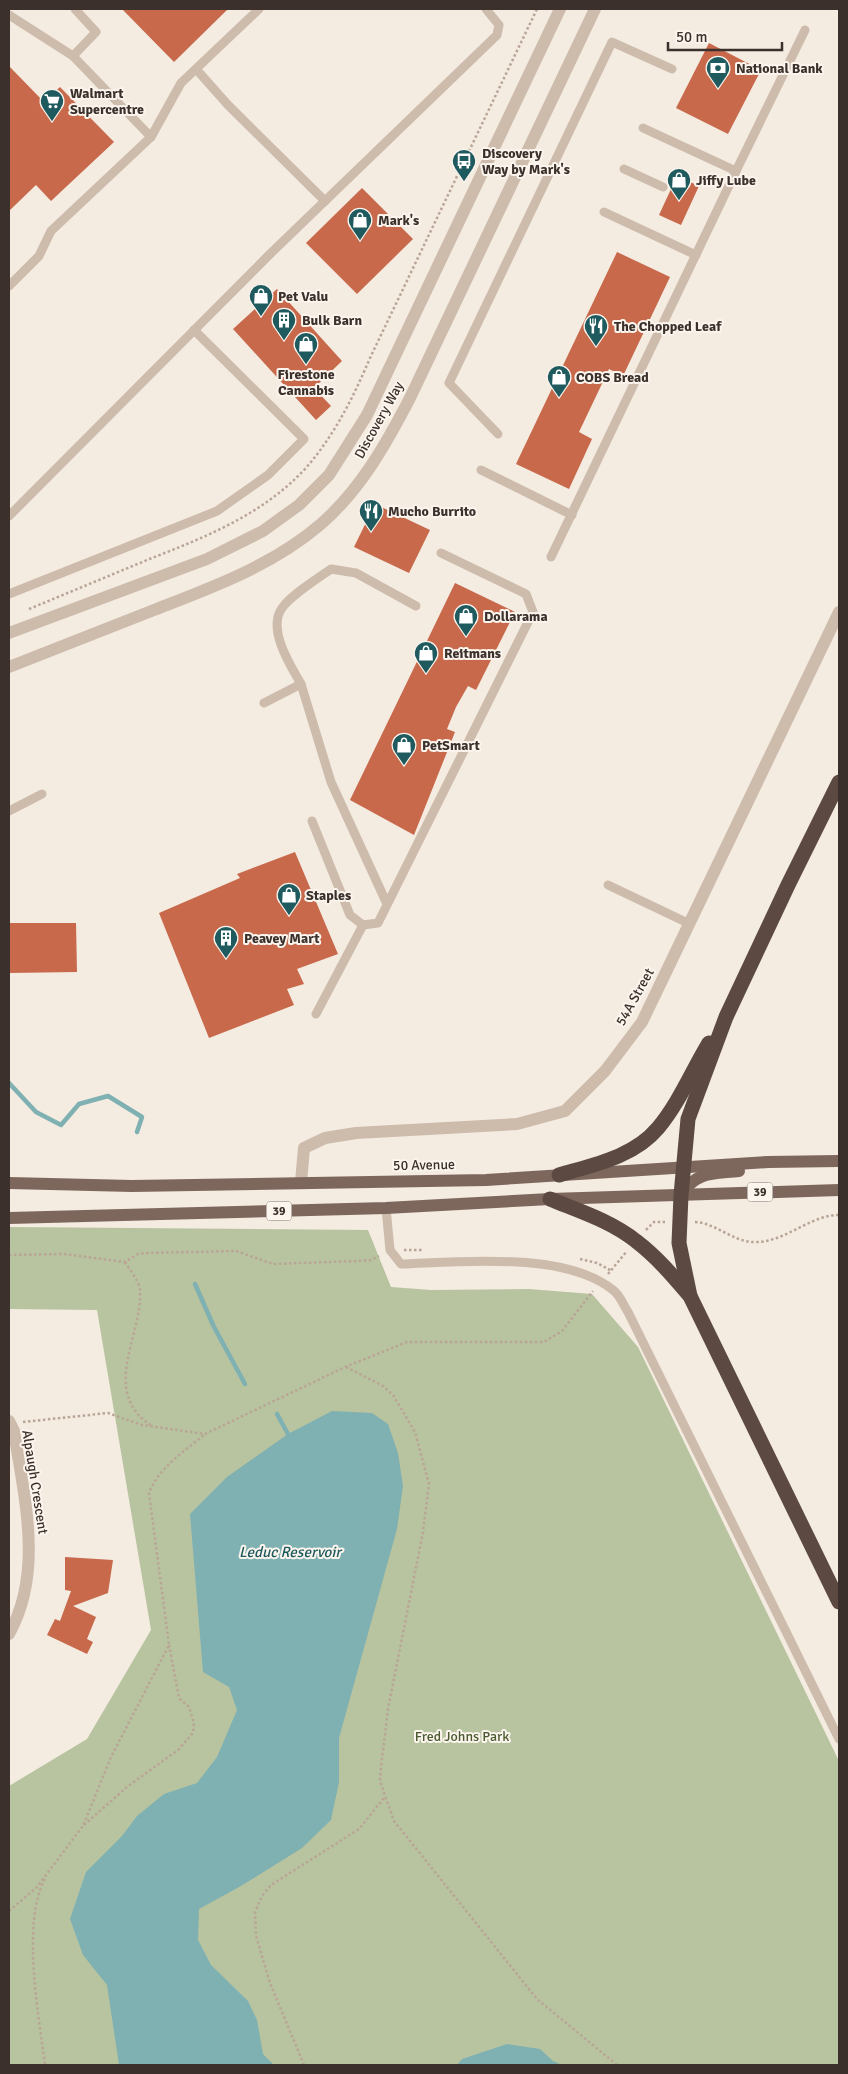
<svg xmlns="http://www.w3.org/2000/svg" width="848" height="2074" font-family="Signika,sans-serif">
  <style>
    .green { fill: #b8c4a0 }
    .water { fill: #7fb0b2 }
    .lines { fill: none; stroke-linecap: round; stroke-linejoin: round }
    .stream { stroke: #7fb0b2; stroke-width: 4.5 }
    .building { fill: #c8694b }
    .path { stroke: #b9a596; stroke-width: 2.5; stroke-dasharray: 2.5 2.5; stroke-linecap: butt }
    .service { stroke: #cdbbac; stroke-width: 9 }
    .minor { stroke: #cdbbac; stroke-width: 12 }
    .tertiary { stroke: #cdbbac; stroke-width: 12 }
    .primary { stroke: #7d675c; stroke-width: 12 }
    .motorway { stroke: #5c4a42; stroke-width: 15 }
    .labels { text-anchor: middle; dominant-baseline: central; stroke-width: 4; stroke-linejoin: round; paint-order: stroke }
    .shield { fill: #fbf5ee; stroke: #756b66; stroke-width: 1 }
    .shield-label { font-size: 12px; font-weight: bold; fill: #3b302b }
    .poi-label { font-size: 14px; font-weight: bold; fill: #3b302b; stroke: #fbf5ee; text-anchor: start }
    .street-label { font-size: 14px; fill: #3b302b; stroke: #fbf5ee }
    .park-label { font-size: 14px; fill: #4a5a2e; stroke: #fbf5ee }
    .water-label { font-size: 15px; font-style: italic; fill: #1f5a5e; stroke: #fbf5ee }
  </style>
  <rect width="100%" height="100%" fill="#f4ebe1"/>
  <path class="green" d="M9 1227 368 1230 391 1287 431 1290 529 1289 592 1294 638 1347 839 1761V2065H9V1786L87 1739 151 1630 97 1310 9 1309Z"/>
  <g class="water">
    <path d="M332 1411 372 1413 388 1424 398 1453 403 1486 397 1529 339 1738V1782L331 1820 302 1848 241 1886 199 1909 198 1940 211 1965 248 2001 257 2020 263 2054 274 2065H119L107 1985 83 1955 70 1919 86 1872 122 1836 137 1816 164 1794 197 1783 217 1757 237 1710 229 1687 203 1672 190 1514 227 1477 288 1434Z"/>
    <path d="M507 2044 540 2049 553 2061 562 2065H457L462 2059Z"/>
  </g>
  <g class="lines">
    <g class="stream">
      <path d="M9 1083 36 1112 61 1125 79 1104 108 1096 142 1117 137 1132"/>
      <path d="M195 1284 214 1327 245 1384"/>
      <path d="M277 1414 288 1434"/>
    </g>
  </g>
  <g class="building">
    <path d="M122 9H228L174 62Z"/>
    <path d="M709 43 761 70 728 134 676 108Z"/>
    <path d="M9 66 44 102 60 87 114 142 51 201 36 185 9 211Z"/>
    <path d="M677 176 699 186 681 225 659 215Z"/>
    <path d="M362 188 413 239 357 294 306 243Z"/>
    <path d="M617 252 670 277 623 376 609 369 579 432 592 439 569 489 516 464Z"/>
    <path d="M277 289 342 361 314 388 331 406 316 420 233 329Z"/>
    <path d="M375 504 430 530 409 573 354 547Z"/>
    <path d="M455 583 515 612 476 690 468 686 456 707 447 729 455 732 414 835 350 800Z"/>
    <path d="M295 852 338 954 297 969 304 984 287 989 294 1005 209 1038 159 913 240 878 237 874Z"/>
    <path d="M9 923H76L77 972 9 973Z"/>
    <path d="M65 1557 113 1560 108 1593 73 1606 96 1617 87 1639 93 1642 87 1654 47 1635 55 1619 60 1621 71 1591 65 1590Z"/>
  </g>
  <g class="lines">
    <g class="path">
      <path d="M29 609C70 592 111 575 152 558 208 536 263 514 305 469 334 436 353 398 370 358L537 9"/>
      <path d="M695 1222C716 1223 733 1242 754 1242 785 1243 809 1215 839 1215"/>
      <path d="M646 1230 654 1222H665"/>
      <path d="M404 1250H423"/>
      <path d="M9 1255 64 1254 125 1262 138 1254 145 1253 236 1251 273 1264 357 1261 371 1260 379 1256"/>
      <path d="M580 1259 597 1263 612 1271"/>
      <path d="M125 1262C130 1270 139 1281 140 1290 143 1335 99 1392 152 1426"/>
      <path d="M608 1274 627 1251"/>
      <path d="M346 1367 383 1386 393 1395 415 1432 429 1484 423 1532 388 1709 381 1767 380 1781 394 1821 537 1999 617 2065"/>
      <path d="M23 1422 108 1413 142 1425 205 1434 345 1367 407 1342H544L562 1331 593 1291"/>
      <path d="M84 1825 127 1787 178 1750 193 1733 194 1723 189 1707 179 1698 169 1645"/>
      <path d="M45 1879C21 1922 39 2017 45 2065"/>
      <path d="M9 1911 37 1887 83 1826 111 1757 169 1645 149 1493C158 1468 185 1451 205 1434"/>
      <path d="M304 2065 270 1983 256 1936 255 1912 262 1896 271 1885 359 1829 384 1798"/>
    </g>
    <g class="service">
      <path d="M9 15 73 56 151 137"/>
      <path d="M73 56 96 32 75 9"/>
      <path d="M196 69 228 105 325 201"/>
      <path d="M643 128 736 171 805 30"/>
      <path d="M624 169 663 187"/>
      <path d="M604 212 696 255"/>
      <path d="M9 286 39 256 51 231 151 137 181 83 259 9"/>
      <path d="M498 434 449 383 612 42 672 69"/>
      <path d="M481 470 572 515"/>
      <path d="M9 516 269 255 497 35 499 25 486 9"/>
      <path d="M551 557 736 171"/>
      <path d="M9 594 217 511 268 475 304 439 194 330"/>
      <path d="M301 684C290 665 267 629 282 608 291 595 317 579 331 569L356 573 416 606"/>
      <path d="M264 703 301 684 331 782 387 904"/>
      <path d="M9 811 42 794"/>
      <path d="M312 821 350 915 363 925 378 923 533 612 526 594 441 553"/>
      <path d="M608 885 690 924"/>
      <path d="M316 1014 363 925"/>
      <path d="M386 1208 390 1250 401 1264C460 1262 565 1251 613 1290 620 1295 624 1306 628 1312L839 1739"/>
    </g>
    <g class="minor">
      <path d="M301 1182 304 1148 325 1138 356 1133 517 1124 565 1111 605 1071 642 1022 839 612"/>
      <path d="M9 1421 14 1431C24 1498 44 1571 9 1634"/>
    </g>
    <g class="tertiary">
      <path d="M9 633 207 559 263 531 299 505 329 475 367 415 560 9"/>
      <path d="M9 667C57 648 105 629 154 610 213 587 272 566 321 524 361 489 386 444 410 398L595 9"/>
    </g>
    <g class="primary">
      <path d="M9 1183 132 1186 486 1180 768 1162 839 1161"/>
      <path d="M681 1195C696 1171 713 1174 739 1171"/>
      <path d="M9 1218 386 1208 550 1199 839 1190"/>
    </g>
    <g class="motorway">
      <path d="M559 1175C593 1165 634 1157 658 1128 679 1103 692 1071 709 1043"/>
      <path d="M550 1199C579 1211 611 1221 636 1241 657 1257 673 1276 690 1296L839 1602"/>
      <path d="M690 1296 679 1243 681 1195 688 1119 726 1017 788 885 839 782"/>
    </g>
  </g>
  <defs>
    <g id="bank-pin" transform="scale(1.25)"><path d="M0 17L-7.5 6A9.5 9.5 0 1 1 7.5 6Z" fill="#1f5a5e" stroke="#fbf5ee"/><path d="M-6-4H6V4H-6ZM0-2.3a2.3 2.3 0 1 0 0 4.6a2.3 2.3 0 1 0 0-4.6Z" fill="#fff"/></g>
    <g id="supermarket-pin" transform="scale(1.25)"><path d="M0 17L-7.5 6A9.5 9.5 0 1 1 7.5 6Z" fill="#1f5a5e" stroke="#fbf5ee"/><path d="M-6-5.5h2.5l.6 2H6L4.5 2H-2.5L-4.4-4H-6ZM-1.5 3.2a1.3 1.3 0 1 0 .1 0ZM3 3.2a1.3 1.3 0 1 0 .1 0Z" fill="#fff"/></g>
    <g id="bus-pin" transform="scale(1.25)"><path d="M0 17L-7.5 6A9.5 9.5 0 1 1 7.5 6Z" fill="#1f5a5e" stroke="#fbf5ee"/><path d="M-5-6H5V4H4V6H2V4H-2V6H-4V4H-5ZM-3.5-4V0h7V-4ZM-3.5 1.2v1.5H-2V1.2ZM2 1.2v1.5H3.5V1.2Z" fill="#fff"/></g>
    <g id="shop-pin" transform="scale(1.25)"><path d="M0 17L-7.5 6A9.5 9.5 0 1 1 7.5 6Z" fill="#1f5a5e" stroke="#fbf5ee"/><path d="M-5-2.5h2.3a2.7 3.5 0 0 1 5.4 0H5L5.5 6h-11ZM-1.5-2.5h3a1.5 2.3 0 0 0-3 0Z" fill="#fff"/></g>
    <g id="building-pin" transform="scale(1.25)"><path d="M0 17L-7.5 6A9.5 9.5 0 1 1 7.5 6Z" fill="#1f5a5e" stroke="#fbf5ee"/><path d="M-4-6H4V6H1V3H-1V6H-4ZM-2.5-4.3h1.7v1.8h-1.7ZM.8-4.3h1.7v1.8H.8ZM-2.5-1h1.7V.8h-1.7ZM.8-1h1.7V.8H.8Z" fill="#fff"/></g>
    <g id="restaurant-pin" transform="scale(1.25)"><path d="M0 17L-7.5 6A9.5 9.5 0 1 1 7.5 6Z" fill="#1f5a5e" stroke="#fbf5ee"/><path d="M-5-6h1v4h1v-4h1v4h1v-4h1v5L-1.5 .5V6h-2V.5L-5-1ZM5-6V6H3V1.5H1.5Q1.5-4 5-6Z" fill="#fff"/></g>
  </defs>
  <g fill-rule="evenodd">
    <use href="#bank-pin" x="718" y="68"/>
    <use href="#supermarket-pin" x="52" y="101"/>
    <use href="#bus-pin" x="464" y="161"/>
    <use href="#shop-pin" x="679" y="180"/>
    <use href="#shop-pin" x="360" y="220"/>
    <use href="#shop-pin" x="261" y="296"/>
    <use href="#building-pin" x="284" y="320"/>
    <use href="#restaurant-pin" x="596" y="326"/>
    <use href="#shop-pin" x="306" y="344"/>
    <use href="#shop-pin" x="559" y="377"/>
    <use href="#restaurant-pin" x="371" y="511"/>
    <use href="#shop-pin" x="466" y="616"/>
    <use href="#shop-pin" x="426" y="653"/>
    <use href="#shop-pin" x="404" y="745"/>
    <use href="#shop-pin" x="289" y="895"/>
    <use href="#building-pin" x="226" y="938"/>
  </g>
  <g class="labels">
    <g class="shield">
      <rect x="747.5" y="1182.5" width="25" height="19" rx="4"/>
      <rect x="266.5" y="1201.5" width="25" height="19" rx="4"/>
    </g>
    <g class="shield-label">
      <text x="760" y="1192">39</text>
      <text x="279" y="1211">39</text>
    </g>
    <g class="poi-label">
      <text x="736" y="68">National Bank</text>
      <text x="70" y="93">Walmart<tspan x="70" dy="16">Supercentre</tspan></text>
      <text x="482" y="153">Discovery<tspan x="482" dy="16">Way by Mark's</tspan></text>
      <text x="696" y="180">Jiffy Lube</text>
      <text x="378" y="220">Mark's</text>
      <text x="278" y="296">Pet Valu</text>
      <text x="302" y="320">Bulk Barn</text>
      <text x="614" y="326">The Chopped Leaf</text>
      <text x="306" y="374" text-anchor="middle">Firestone<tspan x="306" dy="16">Cannabis</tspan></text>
      <text x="576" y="377">COBS Bread</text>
      <text x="388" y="511">Mucho Burrito</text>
      <text x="484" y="616">Dollarama</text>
      <text x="444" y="653">Reitmans</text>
      <text x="422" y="745">PetSmart</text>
      <text x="306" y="895">Staples</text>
      <text x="244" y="938">Peavey Mart</text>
    </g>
    <g class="street-label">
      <text transform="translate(379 420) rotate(-61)">Discovery Way</text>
      <text transform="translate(635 997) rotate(-61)">54A Street</text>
      <text transform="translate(424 1165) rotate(-1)">50 Avenue</text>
      <text transform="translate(35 1482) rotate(81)">Alpaugh Crescent</text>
    </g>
    <g class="park-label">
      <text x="462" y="1736">Fred Johns Park</text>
    </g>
    <g class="water-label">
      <text x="290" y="1552">Leduc Reservoir</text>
    </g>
  </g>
  <rect width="848" height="2074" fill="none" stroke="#3b302b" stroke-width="20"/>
  <path d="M668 42v8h114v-8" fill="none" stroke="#3b302b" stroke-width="2.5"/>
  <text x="676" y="42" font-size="15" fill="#3b302b" stroke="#fbf5ee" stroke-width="4" paint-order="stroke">50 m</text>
</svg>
